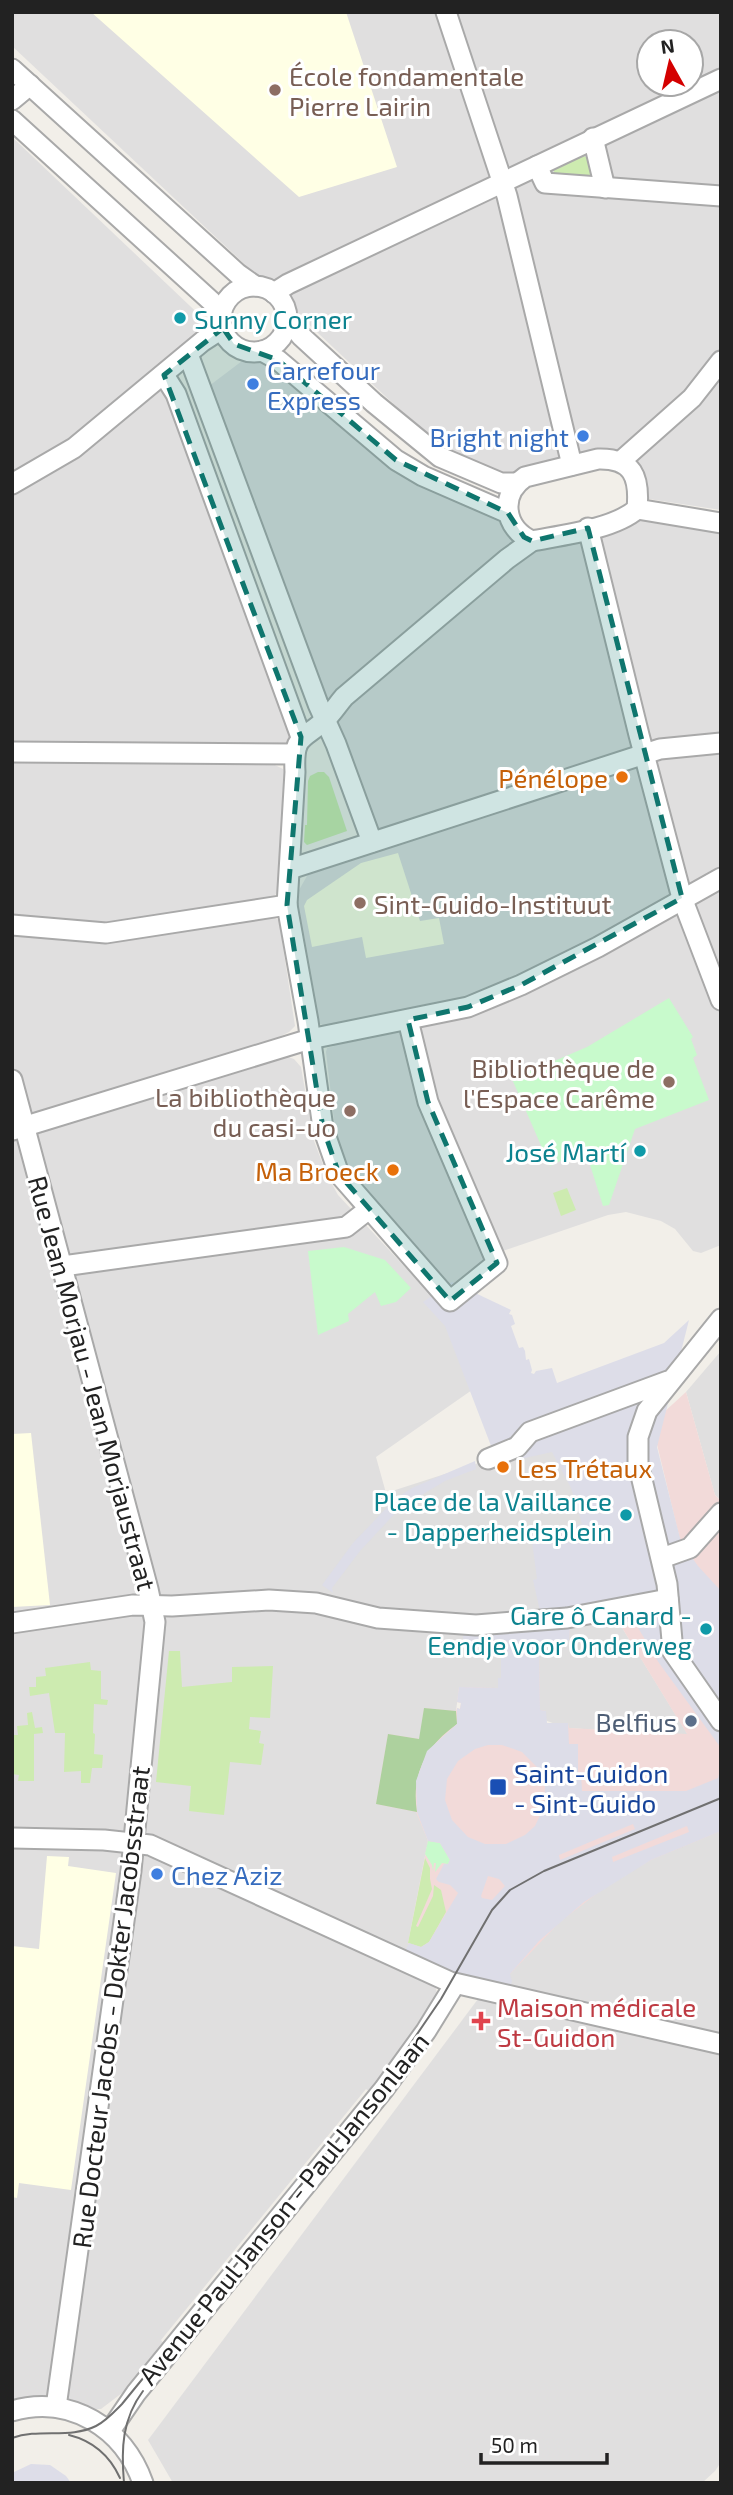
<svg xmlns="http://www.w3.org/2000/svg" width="733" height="2495" font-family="'Exo 2',sans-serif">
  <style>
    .residential { fill: #e0dfdf; fill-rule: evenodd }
    .commercial { fill: #f2dad9 }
    .education { fill: #ffffe5 }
    .grass { fill: #cdebb0 }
    .forest { fill: #add19e }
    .park { fill: #c8facc }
    .plaza { fill: #dddde8; fill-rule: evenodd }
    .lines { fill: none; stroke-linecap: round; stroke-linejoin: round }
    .minor-casing { stroke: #a9a9a9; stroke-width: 23 }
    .minor { stroke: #fff; stroke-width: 19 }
    .tram { stroke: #707070; stroke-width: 2 }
    .marked { fill: #0f766e; fill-opacity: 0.2; stroke: #0f766e; stroke-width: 5; stroke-dasharray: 14 9; stroke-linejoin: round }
    .education-dot { fill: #8d6e63; stroke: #fff; stroke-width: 2.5 }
    .culture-dot { fill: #0f9aa8; stroke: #fff; stroke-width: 2.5 }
    .shop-dot { fill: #3f7fe0; stroke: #fff; stroke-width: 2.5 }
    .food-dot { fill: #e8710a; stroke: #fff; stroke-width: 2.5 }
    .service-dot { fill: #5c6f8a; stroke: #fff; stroke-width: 2.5 }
    .transit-dot { fill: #1a4fb4; stroke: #fff; stroke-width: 2.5 }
    .health-dot { fill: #e0444e; stroke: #fff; stroke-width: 2.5 }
    .labels { text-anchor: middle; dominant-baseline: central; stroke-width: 6; stroke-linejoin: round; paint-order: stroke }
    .education-label { font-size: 26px; fill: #785e54; stroke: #fff; text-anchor: start }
    .culture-label { font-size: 26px; fill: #0d838f; stroke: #fff; text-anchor: end }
    .shop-label { font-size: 26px; fill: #366cbe; stroke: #fff; text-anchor: start }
    .food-label { font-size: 26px; fill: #c56008; stroke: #fff; text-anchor: end }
    .street-label { font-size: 26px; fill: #222; stroke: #fff }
    .service-label { font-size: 26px; fill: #4e5e75; stroke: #fff; text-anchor: end }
    .transit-label { font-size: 26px; fill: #164399; stroke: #fff; text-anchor: start }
    .health-label { font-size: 26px; fill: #be3a42; stroke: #fff; text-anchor: start }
  </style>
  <rect width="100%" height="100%" fill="#f2efe9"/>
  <g class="residential">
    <path d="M12 12H721V510L629 496 620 469 594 453 500 475 433 441 12 46ZM649 42H691V84H649Z"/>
    <path d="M12 137 209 324 159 367 292 731 286 744 277 747 265 760 283 769 288 777 286 788 278 868 283 869 281 888 269 902 271 916 279 920 295 1026 289 1032 279 1037 285 1056 294 1059 301 1067 314 1141 327 1175 338 1195 444 1309 472 1390 376 1457 386 1493 556 1438 611 1605 621 1626 688 1735 566 1728 459 1688 456 1711 417 1812 428 1841 408 1943 435 1985 437 1993 405 2043 370 2092 366 2089 161 2340 164 2344 126 2390 101 2409H94L69 2399 67 2393 49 2391 44 2397 12 2400Z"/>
    <path d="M250 355 419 482 490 512 538 541 625 514 721 530V1245L701 1253 693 1251 675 1229 661 1221 626 1212 608 1215 500 1252 456 1287 448 1285 347 1172 336 1137 326 1052 327 1048 334 1046 332 1028 320 1024 313 1016 314 1003 304 936 299 937 295 897 307 876 313 870 321 866 323 870 381 849 209 386Z"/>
    <path d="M721 1351V1501L715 1495 686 1392Z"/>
    <path d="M721 1821V2462L715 2471 702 2483H173L148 2440 478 1999 539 1932 624 1863Z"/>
  </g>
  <g class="commercial">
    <path d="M686 1392 715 1495 721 1501V1593L697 1568 681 1544 655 1436 662 1414Z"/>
    <path d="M647 1625 721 1734V1831L651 1860 608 1885 560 1922 510 1974 408 1945 428 1841 416 1812 376 1804 388 1734 420 1739 424 1708 456 1711 457 1708 460 1709 461 1703 457 1702 459 1687 498 1688V1678H501V1656L497 1655V1642L463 1643V1635L570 1626 569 1640H545V1653H539L540 1710 546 1711V1723H568L569 1728 687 1734 621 1626Z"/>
  </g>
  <g class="education">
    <path d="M91 12H346L397 167 299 197Z"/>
    <path d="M398 853 420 921 439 918 444 944 366 958 362 937 312 947 304 906 307 900 361 863Z"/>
    <path d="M31 1433 50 1605 12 1607V1434Z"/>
    <path d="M47 1856 69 1857 68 1866 116 1873 71 2190 19 2183 17 2198 12 2197V1946L39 1949Z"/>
  </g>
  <g class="grass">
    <path d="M583 156 590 158 593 175 590 178 553 175 554 170Z"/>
    <path d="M318 772H324L329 777 347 831 307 845 304 842 305 825H307L308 781 310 776Z"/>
    <path d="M567 1188 576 1210 561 1216 553 1193Z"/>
    <path d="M169 1651H180L182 1687 232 1682V1667L273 1666 270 1718 250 1717 249 1729 261 1731 259 1743 264 1744 261 1765 230 1762 224 1815 189 1811 191 1786 156 1782Z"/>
    <path d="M90 1662 91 1670 101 1671V1699L108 1700 107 1705 94 1704 93 1733 95 1734 94 1754 103 1755 102 1768H92L90 1783H81V1771L64 1772 65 1733H55L49 1693 30 1696 29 1687H36V1677L46 1676 45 1668Z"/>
    <path d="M32 1712 35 1728 42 1727 43 1733 34 1734V1781H18L19 1775 12 1774V1735H18L17 1726 28 1725 27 1713Z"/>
    <path d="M425 1858 430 1868V1879L432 1889 416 1926 418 1927 433 1896 434 1885 441 1890 446 1912 429 1942 421 1947 408 1943Z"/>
  </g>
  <path class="forest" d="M424 1708 456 1711 457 1724C426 1746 411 1774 417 1812L376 1804 388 1734 419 1739Z"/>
  <g class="park">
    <path d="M669 998 693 1037 691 1039 697 1055 693 1058 709 1100 635 1129 609 1205 603 1206 585 1149 550 1166 512 1079 587 1047Z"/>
    <path d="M344 1247 385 1260 411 1288 396 1302 381 1306 375 1292 348 1314 349 1321 318 1335 308 1251Z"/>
    <path d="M428 1841 440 1843 450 1860 448 1864 442 1863 435 1872 436 1863H434L433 1871 432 1865 425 1854Z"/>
  </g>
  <g class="plaza">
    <path d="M452 1282 511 1310 509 1314 512 1315 515 1324 511 1326 519 1348 523 1347 525 1351 526 1360 529 1359 532 1370 531 1373 534 1374 536 1371 552 1368 557 1383 664 1343 689 1320 657 1447 681 1542 698 1566 721 1591V1748L659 1663 637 1626 625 1621 600 1629 597 1621 570 1627 569 1640 545 1641V1653H539L540 1710 546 1711 547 1723H568L569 1744H578V1773H581L582 1791H686L718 1778 721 1767V1831L651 1860 584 1902 539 1941 510 1974 512 1981 509 1992 455 1975 405 1951 409 1943 421 1947 429 1942 458 1893 450 1885 439 1882 436 1879 444 1864H448L450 1860 440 1843 428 1841 417 1812 416 1781 427 1751 457 1724V1708L460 1709 461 1703 457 1702 459 1687 498 1688V1678H501V1656L497 1655V1642L463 1643V1635L568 1626 541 1616 533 1580 537 1579 531 1534 582 1524 571 1488 552 1452 498 1464 445 1326 423 1302ZM488 1745H502L522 1752 537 1767 545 1786 544 1807 535 1826 525 1835 506 1844H485L468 1837 452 1820 445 1800 447 1779 458 1761 475 1749ZM633 1824 635 1829 560 1860 559 1855ZM687 1826 689 1832 613 1862 612 1857ZM488 1876 499 1879 505 1886 492 1900 482 1898 481 1896Z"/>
    <path d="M475 1461 476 1469 445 1481 400 1508 360 1551 332 1588 333 1593 322 1585 353 1543 395 1499 412 1488Z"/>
    <path d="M31 2464 50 2465 66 2476 71 2483H12V2473Z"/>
  </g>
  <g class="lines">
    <g class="minor-casing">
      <g id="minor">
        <path d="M446 12 507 196 572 465"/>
        <path d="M12 69 238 274 255 286"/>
        <path d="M12 100 30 85"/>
        <path d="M12 120 211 301 222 315"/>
        <path d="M593 138 605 188"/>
        <path d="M537 166 545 183 721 196"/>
        <circle cx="254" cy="319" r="33"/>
        <path d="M274 293 288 284 721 79"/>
        <path d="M287 319 301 336 374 403 440 457 501 483H517"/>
        <path d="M262 351 278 360 396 460 423 476 508 513"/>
        <path d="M188 354 318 704 336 744 372 842"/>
        <path d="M164 375 176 394 301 737"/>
        <path d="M598 459C633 458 640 477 637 509 614 529 563 535 532 541 504 528 499 495 525 477Z"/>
        <path d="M621 461 692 398 721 361"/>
        <path d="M12 484 74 448 203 341 223 328"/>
        <path d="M637 509 721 523"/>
        <path d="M588 528 639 735 682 898 721 1000"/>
        <path d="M12 752 294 754"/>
        <path d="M290 869 660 749 721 743"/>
        <path d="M12 925 106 933 287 905"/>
        <path d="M408 1020 428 1102 497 1263 450 1301 339 1174 323 1128 308 1021 287 905 295 772C293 733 303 741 326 719 333 712 338 704 344 697L507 559 532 541"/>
        <path d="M12 1080 148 1589 155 1622 131 1871 56 2407"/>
        <path d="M13 1130 310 1039 468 1007 521 985 598 947 721 878"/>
        <path d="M63 1266 346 1227 369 1209"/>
        <path d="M721 1319 647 1411 638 1437V1463L667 1584 673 1652 721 1721"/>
        <path d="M488 1459 517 1447 530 1432 668 1381"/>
        <path d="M662 1558 690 1548 721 1513"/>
        <path d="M12 1623 133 1605 172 1606 269 1600 316 1603 378 1618 476 1625 567 1618 668 1599"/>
        <path d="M12 1838 104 1840 150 1845 450 1982 721 2044"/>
        <path d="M12 2411C70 2394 124 2428 143 2483"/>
        <path d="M110 2431 136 2393 384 2089 426 2031 455 1984"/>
      </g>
    </g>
    <use href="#minor" class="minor"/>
    <g class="tram">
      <path d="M69 2435C93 2441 110 2456 120 2478"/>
      <path d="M12 2438C40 2428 70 2439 96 2426 106 2421 114 2412 122 2404L381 2087 441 1999 492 1910 510 1890 544 1871 721 1798"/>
      <path d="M124 2483C121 2449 122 2419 143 2391"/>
    </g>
  </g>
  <path class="marked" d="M223 328 234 344 278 360 396 460 508 513 524 537 532 541 588 528 682 898 521 985 468 1007 408 1020 428 1102 497 1263 450 1301 339 1174 323 1128 287 905 301 737 164 375Z"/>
  <g class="education-dot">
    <circle cx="275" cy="90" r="7"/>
    <circle cx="360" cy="903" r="7"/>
    <circle cx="669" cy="1082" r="7"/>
    <circle cx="350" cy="1111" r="7"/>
  </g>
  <g class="culture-dot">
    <circle cx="180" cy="318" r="7"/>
    <circle cx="640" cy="1151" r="7"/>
    <circle cx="626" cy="1515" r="7"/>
    <circle cx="706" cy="1629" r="7"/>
  </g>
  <g class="shop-dot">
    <circle cx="253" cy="384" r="7"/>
    <circle cx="583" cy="436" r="7"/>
    <circle cx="157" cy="1874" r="7"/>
  </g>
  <g class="food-dot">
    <circle cx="622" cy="777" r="7"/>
    <circle cx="393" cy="1170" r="7"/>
    <circle cx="503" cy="1467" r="7"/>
  </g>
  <circle class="service-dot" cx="691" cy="1721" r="7"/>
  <rect class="transit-dot" x="489" y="1778" width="18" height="18" rx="3.5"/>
  <path class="health-dot" d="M477.5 2010.5h7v7h7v7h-7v7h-7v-7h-7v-7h7z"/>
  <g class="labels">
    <g class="education-label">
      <text x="289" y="75">École fondamentale<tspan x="289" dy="30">Pierre Lairin</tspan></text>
      <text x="374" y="903">Sint-Guido-Instituut</text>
      <text x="655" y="1067" text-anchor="end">Bibliothèque de<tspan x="655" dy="30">l'Espace Carême</tspan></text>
      <text x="336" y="1096" text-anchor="end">La bibliothèque<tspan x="336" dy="30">du casi-uo</tspan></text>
    </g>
    <g class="culture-label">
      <text x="194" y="318" text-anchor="start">Sunny Corner</text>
      <text x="626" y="1151">José Martí</text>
      <text x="612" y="1500">Place de la Vaillance<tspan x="612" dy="30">- Dapperheidsplein</tspan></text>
      <text x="692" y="1614">Gare ô Canard -<tspan x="692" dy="30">Eendje voor Onderweg</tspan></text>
    </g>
    <g class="shop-label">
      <text x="267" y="369">Carrefour<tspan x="267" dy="30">Express</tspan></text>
      <text x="569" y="436" text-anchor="end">Bright night</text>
      <text x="171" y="1874">Chez Aziz</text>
    </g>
    <g class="food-label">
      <text x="608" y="777">Pénélope</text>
      <text x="379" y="1170">Ma Broeck</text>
      <text x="517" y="1467" text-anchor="start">Les Trétaux</text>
    </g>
    <g class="street-label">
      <text transform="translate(93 1383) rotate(75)">Rue Jean Morjau - Jean Morjaustraat</text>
      <text transform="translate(110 2007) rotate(-83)">Rue Docteur Jacobs - Dokter Jacobsstraat</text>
      <text transform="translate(283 2208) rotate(-51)">Avenue Paul Janson - Paul Jansonlaan</text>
    </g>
    <g class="service-label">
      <text x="677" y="1721">Belfius</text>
    </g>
    <g class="transit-label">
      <text x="514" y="1772">Saint-Guidon<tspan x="514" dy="30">- Sint-Guido</tspan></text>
    </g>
    <g class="health-label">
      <text x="497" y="2006">Maison médicale<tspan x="497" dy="30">St-Guidon</tspan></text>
    </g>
  </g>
  <rect width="733" height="2495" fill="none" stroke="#222222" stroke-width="28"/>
  <g transform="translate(670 63) rotate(352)"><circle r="33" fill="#ffffff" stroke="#a7a7a7" stroke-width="2"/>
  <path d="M0-5L12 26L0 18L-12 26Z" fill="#d40000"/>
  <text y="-10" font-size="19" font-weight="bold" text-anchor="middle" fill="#222222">N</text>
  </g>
  <path d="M481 2453v10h126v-10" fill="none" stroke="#222222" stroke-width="3.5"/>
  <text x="491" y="2453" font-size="21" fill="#222222" stroke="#ffffff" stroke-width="5" paint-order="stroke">50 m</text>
</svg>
